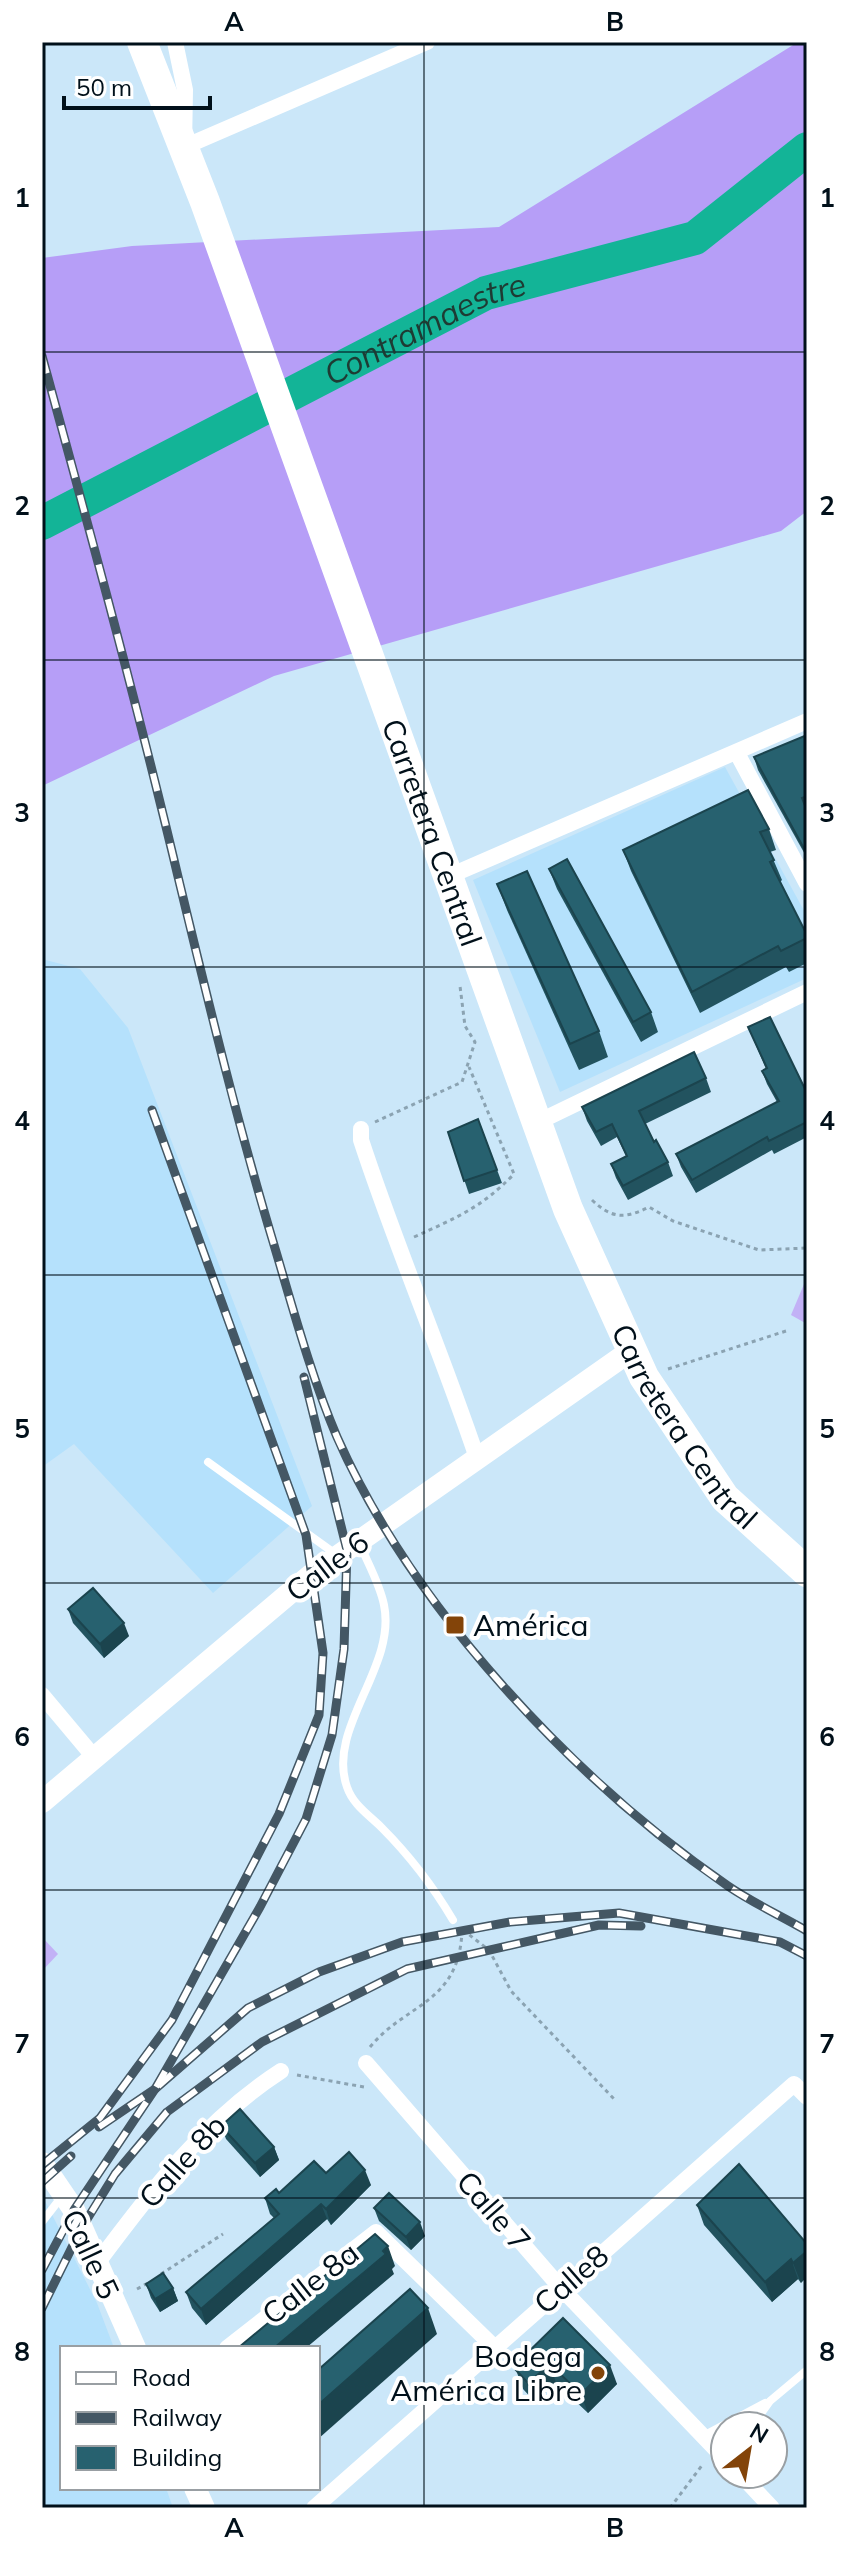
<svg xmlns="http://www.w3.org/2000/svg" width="849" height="2550" font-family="Mulish,sans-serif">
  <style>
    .built { fill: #b5e1fc }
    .green { fill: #c2b1f6 }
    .forest { fill: #b69ef7 }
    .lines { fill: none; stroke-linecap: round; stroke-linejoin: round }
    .river { stroke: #13b497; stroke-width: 34 }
    .path { stroke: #8ba3b2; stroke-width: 3; stroke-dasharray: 4 4; stroke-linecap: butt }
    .lane { stroke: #fff; stroke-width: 8 }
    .street { stroke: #fff; stroke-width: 16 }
    .secondary { stroke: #fff; stroke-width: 22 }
    .highway { stroke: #fff; stroke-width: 30 }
    .rail-casing { stroke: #445764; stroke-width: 9 }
    .rail { stroke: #fff; stroke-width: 6; stroke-dasharray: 18; stroke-linecap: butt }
    .wall { fill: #22535f }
    .shaded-wall { fill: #1b444e }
    .building { fill: #27616f; stroke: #1b444e; stroke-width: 2 }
    .grid { fill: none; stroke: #01101a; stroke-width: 2; stroke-opacity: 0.55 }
    .poi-dot { fill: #834409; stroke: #fff; stroke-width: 3 }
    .labels { text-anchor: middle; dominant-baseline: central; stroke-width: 8; stroke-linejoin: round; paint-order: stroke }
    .street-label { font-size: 30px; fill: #01101a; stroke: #fff }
    .poi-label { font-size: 30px; fill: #01101a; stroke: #fff; text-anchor: start }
    .water-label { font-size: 32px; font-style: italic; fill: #1e3b33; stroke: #fff }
    .neatline { fill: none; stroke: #01101a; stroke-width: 3 }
    .grid-label { font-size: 26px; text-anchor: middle; font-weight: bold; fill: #01101a }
  </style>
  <rect width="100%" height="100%" fill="#cbe7f9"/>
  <g class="built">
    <path d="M725 767 807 916V978L560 1092 473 880Z"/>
    <path d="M42 959 80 969 128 1028 312 1506 213 1593 74 1444 42 1467Z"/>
    <path d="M42 2195 97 2303 114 2348H62V2488H166L173 2508H42Z"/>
  </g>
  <g class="green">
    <path d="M807 1277V1324L791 1315Z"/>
    <path d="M42 1937 58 1954 42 1971Z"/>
  </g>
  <path class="forest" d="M798 42H807V511L781 531 274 676 42 786V258L132 246 499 227Z"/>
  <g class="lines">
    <path class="river" id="s1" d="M42 523 486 293 695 238 807 149"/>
    <g class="path">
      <path d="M375 1122 462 1082 475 1042 465 1026 460 986"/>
      <path d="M592 1200C612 1219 625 1219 649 1207L673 1221 759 1250 807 1248"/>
      <path d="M414 1237C456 1218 481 1208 514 1174L469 1067"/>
      <path d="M668 1369 786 1331"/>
      <path d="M463 1930 489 1950 511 1991 615 2100"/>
      <path d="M370 2047C406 2003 459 2004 462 1931"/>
      <path d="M297 2075 364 2087"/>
      <path d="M161 2274 223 2234"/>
      <path d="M137 2289 148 2283"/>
      <path d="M670 2508 703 2464"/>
    </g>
    <g class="lane">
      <path d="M208 1462 337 1555"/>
      <path d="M359 1542C367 1562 380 1584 384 1605 397 1667 326 1728 347 1787 353 1805 369 1815 382 1828 408 1854 434 1888 453 1920"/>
      <path d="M42 2222 63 2195"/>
      <path d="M752 2426 770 2401 807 2370"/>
      <path d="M703 2436 765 2403"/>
    </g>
    <g class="street">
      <path d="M175 42 185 90 184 147 427 42"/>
      <path d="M737 753 807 884"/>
      <path d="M447 877 807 721"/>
      <path d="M536 1123 807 992"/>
      <path d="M361 1129V1140C396 1247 441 1351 477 1458"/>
      <path d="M42 1695 94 1757"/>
      <path d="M366 2063 560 2287 725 2459"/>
      <path d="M96 2265C150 2192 204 2121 281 2071"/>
      <path d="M227 2348 376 2232 494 2347"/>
      <path d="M740 2474 772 2508"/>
      <path d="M314 2508 794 2084 807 2097"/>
    </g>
    <g class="secondary">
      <path d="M42 1802 311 1575 629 1352"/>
      <path d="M42 2163 74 2210 135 2348"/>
      <path d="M195 2488 204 2508"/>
    </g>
    <path class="highway" id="s2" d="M142 42 205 202 568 1209 644 1377 725 1498 807 1572"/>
    <g class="rail-casing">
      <g id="rail">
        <path d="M42 356C90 532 138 707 180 885 210 1009 240 1133 277 1255 295 1316 312 1378 337 1437 413 1609 574 1780 728 1886 753 1903 781 1916 807 1931"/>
        <path d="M99 2127 155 2089 248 2008 319 1972 402 1942 510 1922 619 1913 780 1942 807 1956"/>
        <path d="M42 2165 100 2118 172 2020 279 1814 319 1715 323 1653 306 1535 152 1110"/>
        <path d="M42 2182 71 2156"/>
        <path d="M42 2270 74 2210 155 2089 260 1907 306 1819 332 1735 344 1649 347 1550 304 1377"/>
        <path d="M42 2308 81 2229 115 2174 167 2112 262 2042 407 1969 599 1925 641 1926"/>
      </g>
    </g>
    <use href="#rail" class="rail"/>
  </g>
  <g class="wall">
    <path d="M807 735V858L758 770 754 757Z"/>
    <path d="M769 829 776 850 770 852 782 880 780 882 807 935V963L789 972 786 967 700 1013 631 871 623 850Z"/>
    <path d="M549 869 651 1012 658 1032 641 1042 557 889Z"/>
    <path d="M497 884 599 1031 608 1057 579 1070 507 910Z"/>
    <path d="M748 1027 805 1089H807V1137L774 1154 772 1150 696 1193 681 1167 676 1154 777 1102 767 1084 762 1071 766 1069Z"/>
    <path d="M706 1078 711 1092 645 1124 654 1142 668 1162 673 1176 628 1200 616 1178 611 1164 626 1156 617 1137 601 1146 587 1121 582 1107Z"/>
    <path d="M478 1119 502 1183 469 1194 448 1132Z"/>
    <path d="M68 1609 129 1636 104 1658 73 1623Z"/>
    <path d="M221 2126 274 2147 279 2160 260 2177 226 2139Z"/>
    <path d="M326 2173 371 2185 331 2225 327 2219 206 2325 192 2308 186 2292 274 2218 270 2214 265 2198Z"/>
    <path d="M697 2205 807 2244 801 2283 798 2279 772 2302 704 2225Z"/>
    <path d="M374 2208 425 2236 411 2250 379 2221Z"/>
    <path d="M146 2284 173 2288 178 2301 160 2312 151 2298Z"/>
    <path d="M563 2318 617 2384 588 2413 556 2383 535 2402 523 2389 516 2370 522 2365 520 2360Z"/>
  </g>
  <g class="shaded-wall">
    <path d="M124 1623 129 1636 104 1658 100 1644Z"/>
    <path d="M274 2147 279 2160 260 2177 255 2163Z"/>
    <path d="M365 2170 371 2185 331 2225 326 2209Z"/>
    <path d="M321 2204 327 2219 206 2325 201 2309Z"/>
    <path d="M420 2222 425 2236 411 2250 406 2237Z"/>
    <path d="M388 2246 395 2266 392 2269 394 2274 306 2348H274Z"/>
    <path d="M807 2251V2277L801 2283 793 2263Z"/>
    <path d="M791 2259 798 2279 772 2302 765 2282Z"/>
    <path d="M173 2288 178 2301 160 2312 155 2299Z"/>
    <path d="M428 2308 437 2334 318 2439V2405Z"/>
    <path d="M550 2364 556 2383 535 2402 528 2383Z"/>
    <path d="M610 2365 617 2384 588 2413 581 2394Z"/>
  </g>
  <g class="building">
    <path d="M807 735V796L802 798 807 811V854L754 757Z"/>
    <path d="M748 790 769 829 760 832 774 860 770 862 807 935V938L781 951 778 946 692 992 623 850Z"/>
    <path d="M567 859 651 1012 633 1022 549 869Z"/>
    <path d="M527 871 599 1031 570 1044 497 884Z"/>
    <path d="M770 1017 805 1089H807V1122L769 1141 767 1137 692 1180 676 1154 779 1101 762 1071 767 1068 748 1027Z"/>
    <path d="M694 1052 706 1078 639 1111 654 1142 656 1140 668 1162 623 1186 611 1164 627 1156 612 1124 596 1132 582 1107Z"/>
    <path d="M478 1119 497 1170 464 1181 448 1132Z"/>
    <path d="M93 1588 124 1623 100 1644 68 1609Z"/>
    <path d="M240 2109 274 2147 255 2163 221 2126Z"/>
    <path d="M349 2152 365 2170 326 2209 321 2204 201 2309 186 2292 279 2214 265 2198 276 2189 279 2193 314 2161 326 2173Z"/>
    <path d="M739 2164 807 2244V2251L793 2263 791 2259 765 2282 697 2205Z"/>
    <path d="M389 2193 420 2222 406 2237 374 2208Z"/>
    <path d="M375 2234 388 2246 383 2251 386 2254 274 2348H238Z"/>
    <path d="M163 2273 173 2288 155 2299 146 2284Z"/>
    <path d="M410 2289 428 2308 318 2405V2370Z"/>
    <path d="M563 2318 610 2365 581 2394 550 2364 528 2383 516 2370 523 2364 520 2360Z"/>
  </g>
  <path class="grid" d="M424 42V2508M42 352H807M42 660H807M42 967H807M42 1275H807M42 1583H807M42 1890H807M42 2198H807"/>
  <g class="poi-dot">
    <rect x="445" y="1615" width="20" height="20" rx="4"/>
    <circle cx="598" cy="2373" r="8"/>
  </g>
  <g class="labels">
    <g class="street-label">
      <text stroke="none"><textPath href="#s2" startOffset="842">Carretera Central</textPath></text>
      <text stroke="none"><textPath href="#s2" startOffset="1490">Carretera Central</textPath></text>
      <text transform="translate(327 1566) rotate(-37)">Calle 6</text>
      <text transform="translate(182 2161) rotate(-48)">Calle 8b</text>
      <text transform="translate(494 2211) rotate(49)">Calle 7</text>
      <text transform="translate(91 2254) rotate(65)">Calle 5</text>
      <text transform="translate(571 2279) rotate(-41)">Calle8</text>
      <text transform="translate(310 2283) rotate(-38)">Calle 8a</text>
    </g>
    <g class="poi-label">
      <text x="473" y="1625">América</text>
      <text x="582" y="2356" text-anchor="end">Bodega<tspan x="582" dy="34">América Libre</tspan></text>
    </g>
    <g class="water-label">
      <text stroke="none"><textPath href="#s1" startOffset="430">Contramaestre</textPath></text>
    </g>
  </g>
  <rect width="849" height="2550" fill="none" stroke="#ffffff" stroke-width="88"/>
  <rect x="60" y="2346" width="260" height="144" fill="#ffffff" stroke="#999fa3" stroke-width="2"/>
  <rect x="76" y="2372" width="40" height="12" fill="#ffffff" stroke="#999fa3" stroke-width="2"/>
  <text x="132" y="2386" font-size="24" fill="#01101a">Road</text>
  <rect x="76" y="2412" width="40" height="12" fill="#445764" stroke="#999fa3" stroke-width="2"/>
  <text x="132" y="2426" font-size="24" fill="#01101a">Railway</text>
  <rect x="76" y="2446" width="40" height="24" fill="#27616f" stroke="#999fa3" stroke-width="2"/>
  <text x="132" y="2466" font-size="24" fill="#01101a">Building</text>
  <g transform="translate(749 2450) rotate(31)"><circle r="38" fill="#ffffff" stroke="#999fa3" stroke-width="2"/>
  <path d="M0-6L14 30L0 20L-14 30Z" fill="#834409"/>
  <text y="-12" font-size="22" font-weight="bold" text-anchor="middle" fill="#01101a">N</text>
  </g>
  <path d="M64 96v12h146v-12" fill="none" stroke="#01101a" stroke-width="4"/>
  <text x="76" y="96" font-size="24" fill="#01101a" stroke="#ffffff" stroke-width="6" paint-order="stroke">50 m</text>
  <rect x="44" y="44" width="761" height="2462" class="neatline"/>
  <g class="grid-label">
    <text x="234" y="31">A</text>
    <text x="615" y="31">B</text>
    <text x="22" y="207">1</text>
    <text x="827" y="207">1</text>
    <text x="22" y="515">2</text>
    <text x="827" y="515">2</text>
    <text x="22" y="822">3</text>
    <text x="827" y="822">3</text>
    <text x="22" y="1130">4</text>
    <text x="827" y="1130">4</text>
    <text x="22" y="1438">5</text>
    <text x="827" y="1438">5</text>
    <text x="22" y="1746">6</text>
    <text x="827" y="1746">6</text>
    <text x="22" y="2053">7</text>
    <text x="827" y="2053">7</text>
    <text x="22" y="2361">8</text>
    <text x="827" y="2361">8</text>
    <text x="234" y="2537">A</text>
    <text x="615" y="2537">B</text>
  </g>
</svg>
